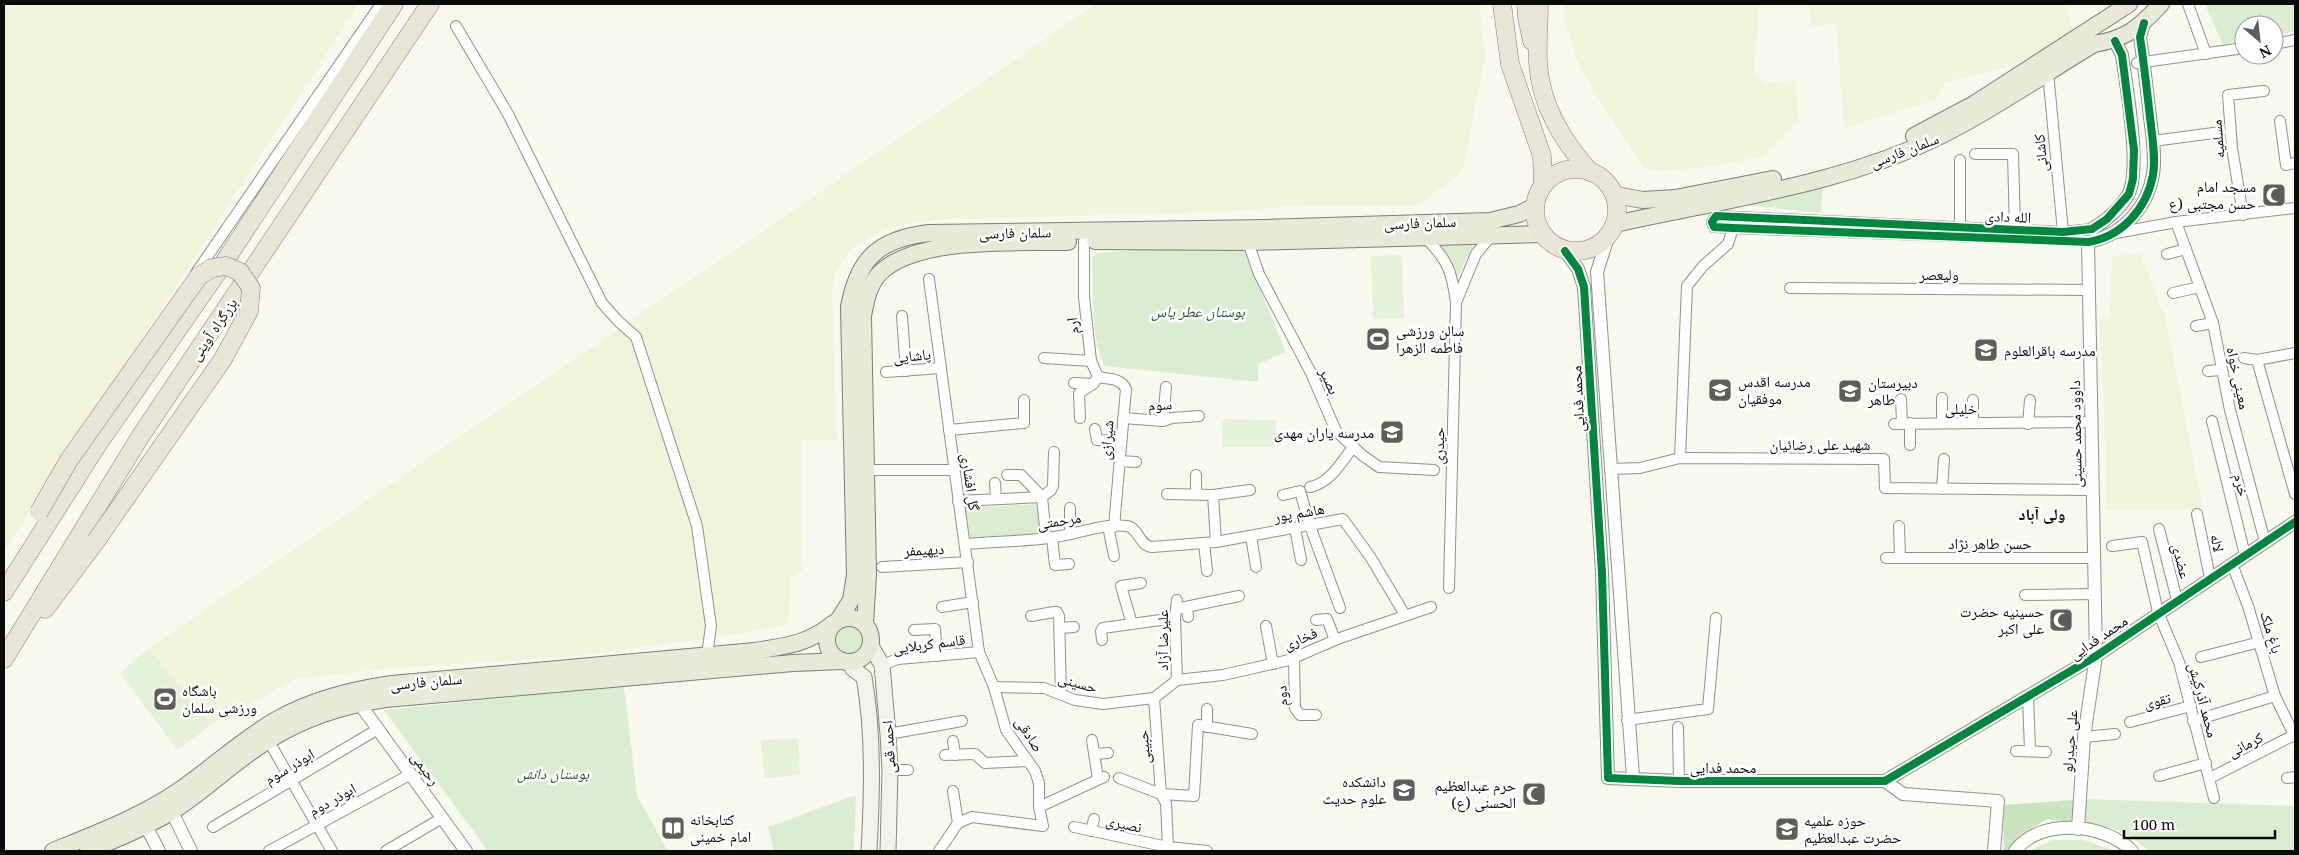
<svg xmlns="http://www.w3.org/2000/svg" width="2299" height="855" font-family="'Noto Serif','Noto Naskh Arabic',serif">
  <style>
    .farmland { fill: #f1f4db }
    .green { fill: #dbedd0 }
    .forest { fill: #cae4bf }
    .pitch { fill: #e6f1d9 }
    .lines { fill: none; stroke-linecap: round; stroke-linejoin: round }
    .minor-casing { stroke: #91918d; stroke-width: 12 }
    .tertiary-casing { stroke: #91918d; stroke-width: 14 }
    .secondary-casing { stroke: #888883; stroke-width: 17 }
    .primary-casing { stroke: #7e7e7a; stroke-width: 18 }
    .trunk-casing { stroke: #7e7e7a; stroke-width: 19 }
    .minor { stroke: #fefefc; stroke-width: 10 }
    .tertiary { stroke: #fefefc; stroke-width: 12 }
    .secondary { stroke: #f2f3e8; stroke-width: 15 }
    .primary { stroke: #e9e9d8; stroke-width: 16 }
    .trunk { stroke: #e8e5d6; stroke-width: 18 }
    .trunk-bridge-casing { stroke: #7e7e7a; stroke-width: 19; stroke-linecap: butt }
    .trunk-bridge { stroke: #e8e5d6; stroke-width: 18 }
    .cycleway-casing { stroke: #fff; stroke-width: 11 }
    .cycleway { stroke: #00873e; stroke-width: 8 }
    .labels { text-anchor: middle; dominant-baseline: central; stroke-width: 5; stroke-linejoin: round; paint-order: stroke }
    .street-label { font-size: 15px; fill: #0a0a0a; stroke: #fff }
    .poi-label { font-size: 15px; fill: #0a0a0a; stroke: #fff; text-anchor: start }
    .park-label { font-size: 15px; font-style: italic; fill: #215b23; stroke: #fff }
    .neighbourhood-label { font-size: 16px; font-weight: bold; fill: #0a0a0a; stroke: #fff }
  </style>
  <rect width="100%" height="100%" fill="#f8f8ee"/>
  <g class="farmland">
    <path d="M4 4H359L4 551Z"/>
    <path d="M1097 4H1479L1486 56 1475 105 1465 162 1458 176 1417 205H1309L1220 212 945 219 900 225 876 234 853 247 837 269 832 288 837 441 801 440 802 571 791 577 788 624 731 635 569 657 390 668 296 679 211 725 149 648Z"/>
    <path d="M1564 4H1760L1754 73 1764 84 1796 80 1798 121 1764 156 1714 166 1663 171 1645 169 1606 111 1579 65 1563 19Z"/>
    <path d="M1809 4H2065L2075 36 2004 68 1945 82 1935 100 1844 128 1836 24 1812 26Z"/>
    <path d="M2141 254 2166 319 2203 510H2106L2104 404 2099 318H2109L2112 256Z"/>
  </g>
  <g class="green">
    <path d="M2205 4H2295V31L2274 35V25H2244V41L2223 45Z"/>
    <path d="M1823 186 1821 213 1740 204Z"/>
    <path d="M1476 243 1477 247 1466 258 1459 276 1456 277 1450 258 1437 246Z"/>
    <path d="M1171 247 1236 248 1247 251 1257 282 1286 352 1258 364V382L1105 366C1091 343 1093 286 1092 257L1098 253Z"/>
    <path d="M1039 504 1043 535 969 539 964 508Z"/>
    <circle cx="849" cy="640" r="13"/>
    <path d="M624 686 637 796 668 851H488L384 710Z"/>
    <path d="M856 795 854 851H774L768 827Z"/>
    <path d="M2085 799 2295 806V851H2148C2125 829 2113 827 2082 823Z"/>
    <path d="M2052 840H2084L2114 851H2029Z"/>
  </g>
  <path class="forest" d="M2073 800 2074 822 2048 819 2019 835 2009 851H2004L2003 805Z"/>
  <g class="pitch">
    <path d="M1402 255 1404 318 1373 319 1371 256Z"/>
    <path d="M1223 419 1277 420 1273 447H1222Z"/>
    <path d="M149 648 211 725 177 750 120 673Z"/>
    <path d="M798 738 800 775 765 778 761 740Z"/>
  </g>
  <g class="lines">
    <g class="minor-casing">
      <g id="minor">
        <path d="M2188 4 2206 54"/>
        <path d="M456 26 508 114 602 303 618 321 636 337 697 526 711 626 707 655"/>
        <path d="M2274 44 2295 40"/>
        <path d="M2137 63 2244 48"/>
        <path d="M2048 72 2063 232"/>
        <path d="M2280 121 2286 165 2295 163"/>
        <path d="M2153 141 2221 132"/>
        <path d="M1975 154H2013L2015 230"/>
        <path d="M2243 215 2232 148 2228 95 2264 91"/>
        <path d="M2176 222 2213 323 2230 410 2265 542"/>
        <path d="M1960 228V160"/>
        <path d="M2092 229 2063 232 1716 216 1712 222 1714 227 1733 228 2092 241"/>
        <path d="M2116 233 2176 222 2295 208"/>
        <path d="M1425 237C1448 261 1452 271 1456 303L1449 588"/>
        <path d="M1248 242 1259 274 1311 373 1336 431 1362 455 1379 467 1434 470"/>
        <path d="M2167 254 2186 249"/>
        <path d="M196 273 381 4"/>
        <path d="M929 279 979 652 994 687 1006 730 1035 771 1039 783V807L1043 826 972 817 958 823 939 851"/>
        <path d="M1790 288 2088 290"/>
        <path d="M2173 293 2200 287"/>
        <path d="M1457 300 1476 254 1492 235"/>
        <path d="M902 316 906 371"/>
        <path d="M2196 326 2213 323"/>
        <path d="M1044 358 1091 361 1084 297V241"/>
        <path d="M2244 358 2257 360 2295 353"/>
        <path d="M2257 360 2295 494"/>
        <path d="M2208 371 2221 370"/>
        <path d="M886 372 941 368"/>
        <path d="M1098 377C1109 379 1121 378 1126 389L1114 527"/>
        <path d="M1074 383 1093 384 1098 377 1091 361"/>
        <path d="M1942 398V423"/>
        <path d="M1901 399 1902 423"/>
        <path d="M1973 400V423"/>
        <path d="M1080 418 1079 393 1093 384"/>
        <path d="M1123 418 1163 421 1172 418 1199 416"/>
        <path d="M1163 421 1166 387"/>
        <path d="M2212 421 2245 555"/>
        <path d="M1894 424 2091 422"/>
        <path d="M2028 424 2030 400"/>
        <path d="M1095 429 1097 440 1121 441"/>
        <path d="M949 430 1024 423V400"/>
        <path d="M1910 445V423"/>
        <path d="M1680 458 1687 286 1703 266 1728 244 1733 228"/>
        <path d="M1120 461 1136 462"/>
        <path d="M1610 469 1640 468 1680 458 1884 459 1885 488 2092 490"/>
        <path d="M866 470H954"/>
        <path d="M1007 475H1021L1042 497"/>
        <path d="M1196 475V494"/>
        <path d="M995 483 996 499"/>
        <path d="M1310 487C1330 483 1341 463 1353 447"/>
        <path d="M1942 489 1944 459"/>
        <path d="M1167 494 1213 495 1250 490"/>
        <path d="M1213 495 1216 542"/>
        <path d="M1283 495 1300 491 1310 526 1340 608"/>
        <path d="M958 501 1042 497"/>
        <path d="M1070 508V534"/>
        <path d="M2197 514 2210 578"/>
        <path d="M1108 526 1114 556"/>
        <path d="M1899 526 1900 558"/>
        <path d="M1295 528 1301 560"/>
        <path d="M2159 529 2177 600"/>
        <path d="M1251 536 1256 567"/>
        <path d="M1046 538 1042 497 1051 490 1053 486 1054 452"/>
        <path d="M1052 538 1055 565 1069 564"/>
        <path d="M1204 543 1207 571"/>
        <path d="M966 544C995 541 1025 542 1054 537 1077 534 1104 523 1127 526 1139 528 1139 546 1152 547L1216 542 1343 519 1371 558 1405 615"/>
        <path d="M2112 546 2142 542 2158 612 2179 662 2214 798"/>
        <path d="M1886 558H2094"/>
        <path d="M2232 564 2248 606 2275 696 2295 737"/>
        <path d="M882 567 968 562"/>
        <path d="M2025 595 2095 594"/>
        <path d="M942 607 973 602"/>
        <path d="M1187 607 1188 617"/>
        <path d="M1176 609 1239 596"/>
        <path d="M1031 616 1054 612H1057L1059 616 1061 694"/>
        <path d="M1316 620 1327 619 1335 640"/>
        <path d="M1132 624 1121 586 1141 583"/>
        <path d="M1266 626 1273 664"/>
        <path d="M1060 628 1074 627"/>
        <path d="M914 630 935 629 937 656"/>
        <path d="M1102 640 1101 631 1103 628 1175 618"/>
        <path d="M2201 657 2260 642"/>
        <path d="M1294 658 1295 708 1300 715H1316"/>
        <path d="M882 665 898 659 979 652"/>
        <path d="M1177 680 1223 675 1289 660 1340 638 1431 607"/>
        <path d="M1177 680 1175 618 1177 600"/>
        <path d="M994 687 1044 688 1075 700 1103 704 1154 698 1177 680"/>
        <path d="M2028 696 2030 751"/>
        <path d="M1154 698 1161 794 1166 803 1168 847 1171 851"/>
        <path d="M1207 709V727"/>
        <path d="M1627 720 1708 709 1716 618"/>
        <path d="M2193 721 2275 696"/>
        <path d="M2130 722 2191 706"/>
        <path d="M1678 727 1679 781"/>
        <path d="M888 734 962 721"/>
        <path d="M2084 737 2115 734"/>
        <path d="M268 740 332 851"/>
        <path d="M1092 740 1098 779"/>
        <path d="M953 741 955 755"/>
        <path d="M2016 751 2046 752"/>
        <path d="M1094 754 1108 753"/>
        <path d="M945 755 975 754 985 763 1028 761"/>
        <path d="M890 770H908"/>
        <path d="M2159 776 2206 763"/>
        <path d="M1119 778 1161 794 1194 796 1198 725 1252 734"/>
        <path d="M2210 778 2294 735"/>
        <path d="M2287 778 2295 777"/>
        <path d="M953 791 958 823"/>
        <path d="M1039 807 1104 777"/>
        <path d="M213 827 378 729"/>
        <path d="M1074 827 1168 847 1207 851"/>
        <path d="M1091 831 1094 819"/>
        <path d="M269 851 411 774"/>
        <path d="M386 851 442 818"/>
      </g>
    </g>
    <g class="tertiary-casing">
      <g id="tertiary">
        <path d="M2092 229C2107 220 2119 210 2128 195 2142 170 2126 86 2122 55L2115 41"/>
        <path d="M1608 237 1597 272 1633 777"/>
        <path d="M2092 241C2124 234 2148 206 2153 174 2156 156 2152 135 2150 117 2147 90 2144 64 2140 37L2144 23"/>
        <path d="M1565 251 1578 269 1584 287 1602 573 1608 778 1679 781H1885L2096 656 2295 522"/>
        <path d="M359 703 466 851"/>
        <path d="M1885 781 1903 794 1998 801 1994 851"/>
        <path d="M172 812 191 851"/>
        <path d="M146 826 159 851"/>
        <path d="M2078 829 2084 737 2096 656 2088 242"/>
        <path d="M2015 851C2040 817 2105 823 2132 851"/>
      </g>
    </g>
    <g class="secondary-casing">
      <g id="secondary">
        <path d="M871 646 882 665 888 734 890 770 888 851"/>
        <path d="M850 662 853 669 864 677C874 734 872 794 869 851"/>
      </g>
    </g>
    <g class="primary-casing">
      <g id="primary">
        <path d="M1914 136 1974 104 2129 4"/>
        <path d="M1615 195 1643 200 1675 198 1773 179"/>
        <path d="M1615 224C1722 200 1846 184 1944 134 1996 108 2044 74 2094 44 2126 39 2139 28 2161 4"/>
        <path d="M1095 241 1248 242 1542 234"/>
        <circle cx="849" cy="640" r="22"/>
        <path d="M839 619 851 600 855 575 849 307C858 258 879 239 929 233L1266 228 1490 221 1519 214 1535 206"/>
        <path d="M865 624 868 575 863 316C866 301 868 286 879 274 915 236 1018 243 1068 242"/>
        <path d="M53 851C95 834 140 817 177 792 211 769 241 740 276 720 313 699 352 690 392 684L755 651C787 646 808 644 834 623"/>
        <path d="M88 851C116 839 145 828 171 812 205 791 234 761 269 740 305 717 344 705 386 699L793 663 842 661"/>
      </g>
    </g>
    <g class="trunk-casing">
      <g id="trunk">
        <path d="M1502 4 1510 64 1542 156 1543 185"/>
        <path d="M1526 4 1527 17 1532 41"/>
        <path d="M1539 4C1539 23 1537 43 1538 62 1540 105 1563 141 1590 172"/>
        <path d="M2125 6 2127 4"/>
        <circle cx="1576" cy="210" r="41"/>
        <path d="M4 592 98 444 217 273 394 4"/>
        <path d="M45 609 96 541"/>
        <path d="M4 659 140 437 430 4"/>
      </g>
    </g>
    <use href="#minor" class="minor"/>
    <use href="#tertiary" class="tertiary"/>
    <use href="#secondary" class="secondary"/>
    <use href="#primary" class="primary"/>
    <use href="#trunk" class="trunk"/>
    <g class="trunk-bridge-casing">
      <path id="trunk-bridge" d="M39 512 69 460 199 276 212 268 226 266 240 272 251 288 249 311 223 359 96 541"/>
    </g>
    <use href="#trunk-bridge" class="trunk-bridge"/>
    <g class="cycleway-casing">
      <g id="cycleway">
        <path d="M2115 41 2122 55 2134 150 2133 179 2129 194 2107 219 2092 229 2063 232 1716 216 1712 222 1714 227 1733 228 2088 242C2122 237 2147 208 2153 175 2156 157 2152 136 2150 117 2147 91 2144 64 2140 37L2144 23"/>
        <path d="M1565 251 1578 269 1584 287 1602 573 1608 778 1679 781H1885L2096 656 2295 522"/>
      </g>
    </g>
    <use href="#cycleway" class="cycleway"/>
  </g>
  <defs>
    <g id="mosque-square" transform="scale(1.25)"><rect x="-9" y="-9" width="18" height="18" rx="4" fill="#5d5d5a" stroke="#fff"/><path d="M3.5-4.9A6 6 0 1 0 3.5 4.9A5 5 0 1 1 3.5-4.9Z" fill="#fff"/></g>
    <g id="stadium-square" transform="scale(1.25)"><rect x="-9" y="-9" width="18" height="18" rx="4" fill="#5d5d5a" stroke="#fff"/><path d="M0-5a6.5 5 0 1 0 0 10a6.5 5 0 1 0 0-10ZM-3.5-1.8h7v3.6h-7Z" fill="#fff"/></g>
    <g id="school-square" transform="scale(1.25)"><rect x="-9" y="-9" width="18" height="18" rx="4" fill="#5d5d5a" stroke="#fff"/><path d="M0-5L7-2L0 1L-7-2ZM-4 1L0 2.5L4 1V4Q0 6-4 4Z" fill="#fff"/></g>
    <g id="university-square" transform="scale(1.25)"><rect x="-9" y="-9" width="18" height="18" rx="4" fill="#5d5d5a" stroke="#fff"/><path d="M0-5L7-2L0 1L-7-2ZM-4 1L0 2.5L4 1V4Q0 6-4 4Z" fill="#fff"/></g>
    <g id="library-square" transform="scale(1.25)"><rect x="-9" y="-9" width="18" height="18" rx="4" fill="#5d5d5a" stroke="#fff"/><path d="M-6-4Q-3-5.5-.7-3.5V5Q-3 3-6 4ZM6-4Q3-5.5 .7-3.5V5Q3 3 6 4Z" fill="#fff"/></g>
  </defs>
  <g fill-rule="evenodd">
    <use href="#mosque-square" x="2274" y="195"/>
    <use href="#stadium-square" x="1378" y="339"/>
    <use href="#school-square" x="1986" y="350"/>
    <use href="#school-square" x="1720" y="390"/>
    <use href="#school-square" x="1850" y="391"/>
    <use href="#school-square" x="1392" y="432"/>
    <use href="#mosque-square" x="2061" y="620"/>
    <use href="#stadium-square" x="165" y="699"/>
    <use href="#university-square" x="1404" y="790"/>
    <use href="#mosque-square" x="1534" y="794"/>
    <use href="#library-square" x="673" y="828"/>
    <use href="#university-square" x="1787" y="829"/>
  </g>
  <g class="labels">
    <g class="street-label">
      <text transform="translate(2217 139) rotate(-95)">مسلمیه</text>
      <text transform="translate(1904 150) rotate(-21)">سلمان فارسی</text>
      <text transform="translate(2040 153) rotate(-95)">کاشانی</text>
      <text transform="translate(2008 216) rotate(2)">الله دادی</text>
      <text transform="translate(1420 222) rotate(-2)">سلمان فارسی</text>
      <text transform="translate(1015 232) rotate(-1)">سلمان فارسی</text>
      <text x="1939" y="274">ولیعصر</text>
      <text transform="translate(1072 326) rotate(-97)">ارم</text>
      <text transform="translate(213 329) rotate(-56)">بزرگراه آوینی</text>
      <text transform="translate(912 355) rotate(-5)">پاشایی</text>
      <text transform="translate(2239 378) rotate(78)">معینی خواه</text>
      <text transform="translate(1330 381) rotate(66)">بصیر</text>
      <text transform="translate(1577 399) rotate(-93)">محمد فدایی</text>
      <text transform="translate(1160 404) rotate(-3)">سوم</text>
      <text x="1961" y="408">خلیلی</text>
      <text transform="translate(2075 434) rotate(-91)">داوود محمد حسینی</text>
      <text transform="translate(1106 440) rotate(-85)">شیرازی</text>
      <text x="1820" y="444">شهید علی رضائیان</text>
      <text transform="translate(1438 446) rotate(-89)">حیدری</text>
      <text transform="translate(971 482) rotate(82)">گل افشاری</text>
      <text transform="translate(2242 485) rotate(76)">خرم</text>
      <text transform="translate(1299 512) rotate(-10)">هاشم پور</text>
      <text transform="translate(1059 520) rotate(-9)">مرحمتی</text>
      <text x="1990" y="543">حسن طاهر نژاد</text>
      <text transform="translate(2218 543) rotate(78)">لاله</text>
      <text transform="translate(924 549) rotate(-3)">دیهیمفر</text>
      <text transform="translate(2182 561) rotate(76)">عضدی</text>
      <text transform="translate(2272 632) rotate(73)">باغ ملک</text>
      <text transform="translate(2098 637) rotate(-34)">محمد فدایی</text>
      <text transform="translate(1300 638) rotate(-23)">فخاری</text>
      <text transform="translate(1162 640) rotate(-90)">علیرضا آزاد</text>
      <text transform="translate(929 643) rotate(-7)">قاسم کربلایی</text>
      <text transform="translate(426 681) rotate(-5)">سلمان فارسی</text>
      <text transform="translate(1078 682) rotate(16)">حسینی</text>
      <text transform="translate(1281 696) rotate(-94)">دوم</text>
      <text transform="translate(2157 700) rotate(-14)">تقوی</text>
      <text transform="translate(2204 700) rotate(75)">محمد آذرکیش</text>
      <text transform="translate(1030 734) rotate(57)">صادقی</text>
      <text transform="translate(2069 741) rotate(-85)">علی حیدرلو</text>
      <text transform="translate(2245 744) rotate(-27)">کرمانی</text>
      <text transform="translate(888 747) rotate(-93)">احمد قمی</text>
      <text transform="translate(1143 747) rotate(-94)">حبیبی</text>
      <text transform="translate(289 766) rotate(-31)">ابوذر سوم</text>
      <text x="1723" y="767">محمد فدایی</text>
      <text transform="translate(426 768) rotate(54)">رحیمی</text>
      <text transform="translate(332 799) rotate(-29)">ابوذر دوم</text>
      <text transform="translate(1124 823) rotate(12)">نصیری</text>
    </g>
    <g class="poi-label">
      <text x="2256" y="186" text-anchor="end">مسجد امام<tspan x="2256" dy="17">حسن مجتبی (ع</tspan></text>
      <text x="1396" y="330">سالن ورزشی<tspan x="1396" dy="17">فاطمه الزهرا</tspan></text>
      <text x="2004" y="350">مدرسه باقرالعلوم</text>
      <text x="1738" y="381">مدرسه اقدس<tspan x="1738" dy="17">موفقیان</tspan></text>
      <text x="1868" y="382">دبیرستان<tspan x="1868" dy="17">طاهر</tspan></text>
      <text x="1374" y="432" text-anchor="end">مدرسه یاران مهدی</text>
      <text x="2044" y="611" text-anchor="end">حسینیه حضرت<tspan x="2044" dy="17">علی اکبر</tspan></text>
      <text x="182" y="690">باشگاه<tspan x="182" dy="17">ورزشی سلمان</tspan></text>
      <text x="1386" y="781" text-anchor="end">دانشکده<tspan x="1386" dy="17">علوم حدیث</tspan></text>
      <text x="1516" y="785" text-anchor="end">حرم عبدالعظیم<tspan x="1516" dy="17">الحسنی (ع)</tspan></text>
      <text x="690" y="819">کتابخانه<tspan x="690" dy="17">امام خمینی</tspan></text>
      <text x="1804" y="820">حوزه علمیه<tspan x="1804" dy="17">حضرت عبدالعظیم</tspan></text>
    </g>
    <g class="park-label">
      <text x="1198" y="311">بوستان عطر یاس</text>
      <text x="553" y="773">بوستان دانش</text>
    </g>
    <g class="neighbourhood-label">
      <text x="2042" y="514">ولی آباد</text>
    </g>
  </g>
  <rect width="2299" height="855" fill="none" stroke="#0a0a0a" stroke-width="10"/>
  <g transform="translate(2259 40) rotate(152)"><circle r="24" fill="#ffffff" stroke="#9d9d9d"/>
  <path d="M0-4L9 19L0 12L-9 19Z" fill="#5d5d5a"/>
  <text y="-8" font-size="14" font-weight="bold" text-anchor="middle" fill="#0a0a0a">N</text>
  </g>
  <path d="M2124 830v8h151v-8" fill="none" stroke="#0a0a0a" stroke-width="2.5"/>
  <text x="2132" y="830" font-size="15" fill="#0a0a0a" stroke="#ffffff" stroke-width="4" paint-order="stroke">100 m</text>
</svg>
